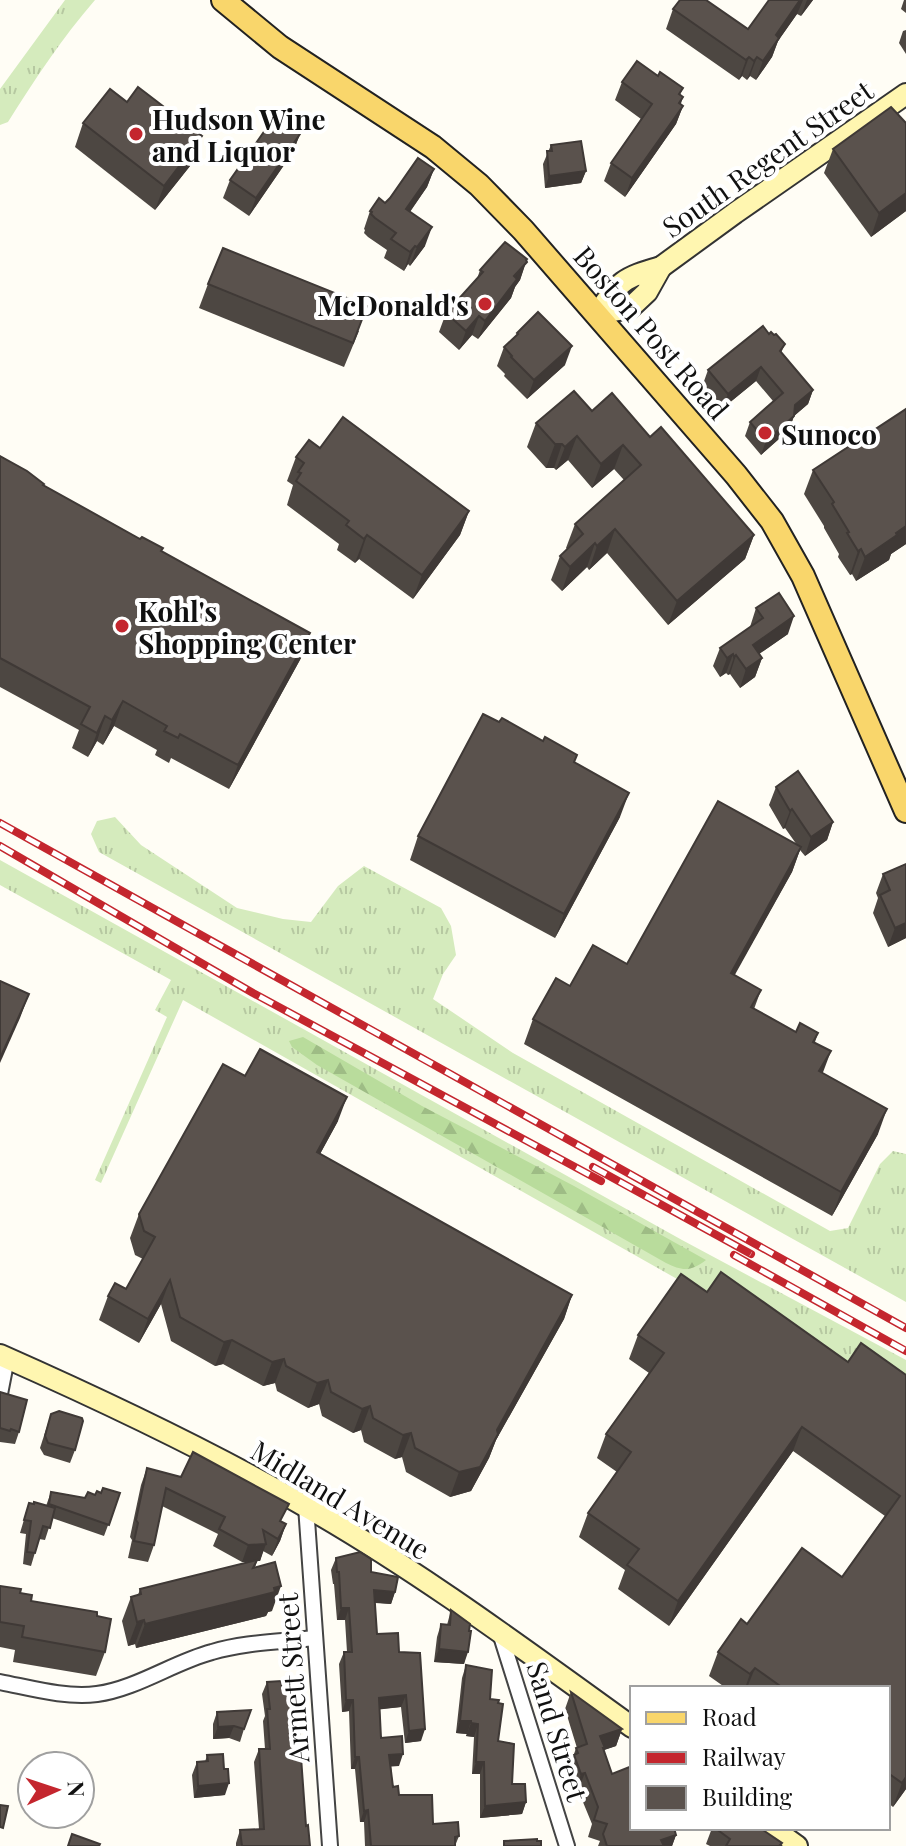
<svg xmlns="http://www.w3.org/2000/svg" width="906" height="1846" font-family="'Playfair Display',serif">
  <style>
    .grass { fill: url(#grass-tufts) }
    .forest { fill: url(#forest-firs) }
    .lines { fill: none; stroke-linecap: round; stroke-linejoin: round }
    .street-casing { stroke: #444; stroke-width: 18 }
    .secondary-casing { stroke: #333; stroke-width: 24 }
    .primary-casing { stroke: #222; stroke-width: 26 }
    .street { stroke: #fff; stroke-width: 14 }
    .secondary { stroke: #fff6b0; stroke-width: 20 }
    .primary { stroke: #f9d66b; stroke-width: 22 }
    .rail-casing { stroke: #c4262e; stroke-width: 8 }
    .rail { stroke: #fff; stroke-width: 5; stroke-dasharray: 15; stroke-linecap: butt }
    .wall { fill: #4d4742 }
    .shaded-wall { fill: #3f3936 }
    .building { fill: #5a524d; stroke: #3f3936; stroke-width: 2 }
    .poi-dot { fill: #c4262e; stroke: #fff; stroke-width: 3 }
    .labels { text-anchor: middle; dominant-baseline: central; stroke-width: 8; stroke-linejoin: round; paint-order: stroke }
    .poi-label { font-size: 28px; font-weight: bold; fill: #111; stroke: #fff; text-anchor: start }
    .street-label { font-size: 28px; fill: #111; stroke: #fff }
  </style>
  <defs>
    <pattern id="grass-tufts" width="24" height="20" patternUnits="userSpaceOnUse" patternTransform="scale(2)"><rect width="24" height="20" fill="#d5ebbd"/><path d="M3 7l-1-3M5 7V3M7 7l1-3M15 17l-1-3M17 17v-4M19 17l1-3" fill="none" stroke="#b6c8a1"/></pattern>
    <pattern id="forest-firs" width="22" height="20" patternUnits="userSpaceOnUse" patternTransform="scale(2)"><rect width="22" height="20" fill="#b9dc9c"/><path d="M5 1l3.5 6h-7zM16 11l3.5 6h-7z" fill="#9ebc85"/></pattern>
  </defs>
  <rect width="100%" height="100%" fill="#fffdf5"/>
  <g class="grass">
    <path d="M65 0H95C62 38 35 79 8 122L0 125V89Z"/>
    <path d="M115 817 141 845 237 908 283 919 311 922 338 886 364 866 441 908 451 926 456 955 443 974 433 999 513 1053 830 1231 848 1228 880 1164 893 1151 906 1154V1302L99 852 91 834 97 821Z"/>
    <path d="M0 860 682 1240 906 1360V1404L709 1297 183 1000 101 1183 95 1180 167 1017 155 1010 171 980 0 885Z"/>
  </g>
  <path class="forest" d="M303 1037 422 1106 574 1186 706 1260C691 1272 682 1271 666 1263L317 1065 292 1047 289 1041Z"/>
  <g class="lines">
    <g class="street-casing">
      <g id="street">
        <path d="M0 1394 7 1358"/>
        <path d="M306 1506 330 1846"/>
        <path d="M500 1633 567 1846"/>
        <path d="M0 1682C31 1688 65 1698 97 1694 136 1689 174 1662 212 1652 245 1642 281 1642 315 1638"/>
      </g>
    </g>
    <g class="secondary-casing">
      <g id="secondary">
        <path d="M661 267 735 213 906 94"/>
        <path d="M661 267 647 292 630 308 597 314C620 281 622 278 661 267Z"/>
        <path d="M0 1355C104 1401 206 1449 305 1506 419 1571 525 1650 632 1727"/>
        <path d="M772 1828 797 1846"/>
      </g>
    </g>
    <g class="primary-casing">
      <path id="primary" d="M223 0 280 47 433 147 479 185 523 230 736 475 772 521 803 576 906 811"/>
    </g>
    <use href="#street" class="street"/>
    <use href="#secondary" class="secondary"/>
    <use href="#primary" class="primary"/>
    <g class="rail-casing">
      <g id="rail">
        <path d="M0 823 906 1328"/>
        <path d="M0 846 253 993 601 1181"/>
        <path d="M593 1167 751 1254"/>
        <path d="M734 1255 906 1351"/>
      </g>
    </g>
    <use href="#rail" class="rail"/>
  </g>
  <g class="wall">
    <path d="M769 0H813L801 16 797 14 778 41 772 57 756 80 750 76 747 80 742 76 739 80 666 29 673 9 748 29Z"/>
    <path d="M904 0H906V13L901 9Z"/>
    <path d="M906 30V54L899 43 903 31Z"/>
    <path d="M658 76 683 88 680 95 681 104 683 106 676 124 625 197 604 181 611 163 641 119 615 100 622 82Z"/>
    <path d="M127 102 202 136 194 161 155 210 75 147 83 123Z"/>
    <path d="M300 134 293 152 249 216 223 198 230 180Z"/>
    <path d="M551 145 586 171 581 183 545 188 543 164Z"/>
    <path d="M833 149 906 211 871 237 824 173Z"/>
    <path d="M434 169 427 187 410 212 425 246 410 266 408 264 404 271 384 258 387 250 368 237 364 233 365 230 364 229 370 211 385 203Z"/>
    <path d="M527 259 520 280 515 287 511 298 478 339 472 335 459 350 439 332 446 313 477 279 480 270Z"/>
    <path d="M208 284 359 331 344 367 199 308Z"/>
    <path d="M517 333 565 365 527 399 504 376 505 374 497 366 504 347 516 337Z"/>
    <path d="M769 334 785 344 781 353 813 390 808 404 794 416 789 430 761 455 745 436 750 422 773 401 756 381 723 408 703 384 708 370Z"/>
    <path d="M906 409V544L891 554 889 560 856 581 852 574 850 575 838 557 839 554 824 528V526L804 494 813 470Z"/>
    <path d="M592 411 650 437 754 535 745 559 668 625 607 553 589 570 587 567 562 591 551 580 560 556 567 549 566 548 575 524 624 480 614 469 592 488 568 460 556 470 554 468H546L527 447 536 423Z"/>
    <path d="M320 448 469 511 460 535 413 599 359 559 355 563 337 550 339 544 287 505 293 485 287 481 296 457Z"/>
    <path d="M0 456 43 486 140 539 163 548 161 551 301 658 229 789 171 758 169 763 155 755 157 750 114 726 103 745 97 741 88 757 72 748 79 730 0 687Z"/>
    <path d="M756 608 788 634 759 654 762 658 755 677 740 688 730 674 728 675 726 673 720 677 713 666 720 648 750 627Z"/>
    <path d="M574 763 620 817 555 938 410 860 418 836Z"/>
    <path d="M776 787 833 822 827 840 805 856 800 850 792 872 734 975 761 990 754 1009 796 1032 818 1033 815 1042 823 1073 878 1134 832 1216 524 1044 533 1019 627 964 797 845 785 828 783 829 769 805Z"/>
    <path d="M906 864V938L888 947 873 913 878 898 876 893 883 874Z"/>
    <path d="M245 1076 338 1121 320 1154 572 1295 564 1319 496 1440 489 1458 471 1491 450 1497 406 1472 402 1457 395 1459 364 1442 361 1430 353 1433 322 1416 319 1404 308 1408 277 1391 275 1383 263 1386 223 1364 215 1366 171 1341 161 1304 139 1343 99 1320 108 1296 126 1289 143 1259 135 1255 130 1238 139 1214Z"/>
    <path d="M707 1292 848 1362 906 1375V1789L893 1807 888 1803V1688H726L709 1676 718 1652 747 1624 842 1577 885 1516 793 1451 669 1626 618 1589 625 1570 579 1537 588 1513 617 1472 597 1458 606 1434 649 1373 629 1359 638 1335Z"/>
    <path d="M0 1392 19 1432 15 1444 0 1442Z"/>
    <path d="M51 1414 75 1450 70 1463 44 1455 40 1448Z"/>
    <path d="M147 1468 286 1524 280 1541 272 1556 263 1551 260 1561H257L255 1567 272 1611 268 1612 266 1616 136 1648 135 1644 128 1646 122 1621 131 1597 138 1595 140 1589 251 1562H242L213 1546 218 1534 162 1506 154 1545 148 1562 128 1558 132 1540 130 1537 141 1485Z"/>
    <path d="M51 1492 85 1498 101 1493H120L104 1536 52 1518 45 1540 39 1539 31 1566 23 1564 26 1534 20 1533 29 1503 46 1506Z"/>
    <path d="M336 1558 371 1572 395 1592 391 1604 375 1603 377 1634 399 1652 421 1741 405 1743 401 1707 380 1709 381 1738 399 1766H391L393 1787 399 1795 433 1824 459 1836 455 1846H365L364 1822H360L355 1769H351L349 1711 342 1712 339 1664 344 1652H347L345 1620H337L334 1584H333L331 1570Z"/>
    <path d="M0 1586 20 1593 31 1601 97 1616 105 1652 96 1676 13 1662 15 1650 0 1647Z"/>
    <path d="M451 1610 469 1631 464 1664 434 1662 437 1637 441 1624 447 1625Z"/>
    <path d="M466 1665 490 1699 498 1741 512 1784 526 1802 522 1814 480 1818V1774H472L474 1737 466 1736 467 1734 456 1733 462 1678Z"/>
    <path d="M267 1682 282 1687 298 1711 306 1826 310 1846H236V1843L240 1830 259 1829 254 1762 259 1749H265L263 1721 265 1716 262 1694Z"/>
    <path d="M571 1692 622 1729 616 1746 604 1750V1751L632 1828 676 1835 672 1846H598L600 1841 588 1837 592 1824 578 1790 575 1791 568 1772 576 1748H577L565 1709Z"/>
    <path d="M217 1712 244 1729 240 1742 229 1738 213 1739V1724Z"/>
    <path d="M207 1755 225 1795 194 1798 192 1775 197 1762H205Z"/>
    <path d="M712 1828H760L782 1846H710L706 1844Z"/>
  </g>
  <g class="shaded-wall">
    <path d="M800 0H803L797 14 778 41 772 57 756 80 763 61 776 35Z"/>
    <path d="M807 0H813L801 16Z"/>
    <path d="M749 57 742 76 739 80 746 60Z"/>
    <path d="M757 57 750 76 747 80 754 61Z"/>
    <path d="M683 97 678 113 683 106 676 124 625 197 632 178Z"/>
    <path d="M300 134 293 152 249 216 256 198Z"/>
    <path d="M202 136 194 161 155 210 164 186Z"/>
    <path d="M434 169 427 187 399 227 406 209Z"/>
    <path d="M586 171 581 183 545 188 549 176Z"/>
    <path d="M906 193V211L871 237 879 213Z"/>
    <path d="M432 227 425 246 410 266 417 247Z"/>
    <path d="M415 246 408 264 404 271 410 252Z"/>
    <path d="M527 259 520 280 515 287 511 298 478 339 485 321Z"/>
    <path d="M479 316 472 335 459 350 466 331Z"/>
    <path d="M572 346 565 365 527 399 534 380Z"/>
    <path d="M761 367 756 381 723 408 728 394Z"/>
    <path d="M813 390 808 404 794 416 789 430 761 455 766 441 795 405Z"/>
    <path d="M577 436 568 460 556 470 565 447Z"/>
    <path d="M555 444H562L554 468H546Z"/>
    <path d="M623 445 614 469 592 488 601 464Z"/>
    <path d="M469 511 460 535 413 599 422 575Z"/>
    <path d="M906 526V544L891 554 889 560 856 581 865 557Z"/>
    <path d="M615 529 607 553 589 570 597 546Z"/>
    <path d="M367 535 359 559 355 563 364 539Z"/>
    <path d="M754 535 745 559 668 625 677 601Z"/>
    <path d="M595 543 587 567 562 591 570 567Z"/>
    <path d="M861 549 852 574 850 575 858 551Z"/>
    <path d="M794 616 788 634 746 663 753 645Z"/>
    <path d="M310 633 301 658 229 789 238 765Z"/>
    <path d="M733 654 726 673 720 677 727 658Z"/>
    <path d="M736 655 730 674 728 675 734 657Z"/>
    <path d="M762 658 755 677 740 688 746 669Z"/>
    <path d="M123 701 114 726 103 745 112 720Z"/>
    <path d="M105 716 97 741 88 757 97 733Z"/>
    <path d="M629 793 620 817 555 938 564 914Z"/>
    <path d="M792 809 785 828 783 829 790 811Z"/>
    <path d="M833 822 827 840 805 856 811 837Z"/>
    <path d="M801 847 792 872 722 998 731 973Z"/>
    <path d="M906 923V938L888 947 895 928Z"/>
    <path d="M29 994 20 1018 0 1063V1055Z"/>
    <path d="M831 1051 822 1075 819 1071Z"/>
    <path d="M347 1097 338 1121 308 1176 317 1152Z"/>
    <path d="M887 1109 878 1134 832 1216 841 1192Z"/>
    <path d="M170 1280 161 1304 139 1343 148 1319Z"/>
    <path d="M572 1295 564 1319 496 1440 489 1458 471 1491 450 1497 459 1472 497 1430Z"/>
    <path d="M232 1340 223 1364 215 1366 224 1342Z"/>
    <path d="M284 1359 275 1383 263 1386 272 1362Z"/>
    <path d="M328 1380 319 1404 308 1408 317 1383Z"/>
    <path d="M370 1406 361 1430 353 1433 362 1409Z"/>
    <path d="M802 1427 793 1451 669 1626 678 1601Z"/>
    <path d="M411 1433 402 1457 395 1459 403 1435Z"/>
    <path d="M286 1524 280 1541 272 1556 278 1539Z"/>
    <path d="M266 1544 260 1561H257L248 1584 253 1568 257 1561 242 1562 248 1545Z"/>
    <path d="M281 1586 272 1611 268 1612 266 1616 136 1648 145 1624Z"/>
    <path d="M374 1590 395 1592 391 1604 369 1602Z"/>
    <path d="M341 1608H349L345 1620H337Z"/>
    <path d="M144 1620 135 1644 128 1646 137 1622Z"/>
    <path d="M439 1649 468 1652 464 1664 434 1662Z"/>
    <path d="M755 1668 747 1688H745L750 1674Z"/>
    <path d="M406 1695 401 1707 375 1710 379 1698Z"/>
    <path d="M346 1700H353L349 1711 342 1712Z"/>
    <path d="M460 1721H471L467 1734 456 1733Z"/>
    <path d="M471 1723 478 1724 474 1737 466 1736Z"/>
    <path d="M234 1726 229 1738 213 1739 218 1727Z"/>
    <path d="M425 1729 421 1741 405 1743 409 1731Z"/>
    <path d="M622 1729 616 1746 604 1750 599 1765 600 1736Z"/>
    <path d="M403 1754 399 1766 385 1767 389 1755Z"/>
    <path d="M355 1757H359L355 1769H351Z"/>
    <path d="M476 1762H484L480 1774H472Z"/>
    <path d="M585 1773 578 1790 575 1791 581 1774Z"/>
    <path d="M906 1777V1789L893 1807 902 1783Z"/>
    <path d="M229 1783 225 1795 194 1798 198 1786Z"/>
    <path d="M526 1802 522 1814 480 1818 485 1806Z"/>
    <path d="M368 1810 364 1822H360L364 1811Z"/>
    <path d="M676 1835 672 1846H659L661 1840Z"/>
  </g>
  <g class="building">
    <path d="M680 0H706L748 29 769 0H800L776 35 779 38 763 61 757 57 754 61 749 57 746 60 673 9Z"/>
    <path d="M637 61 658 76 660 72 683 88 679 94 683 97 679 103 683 106 632 178 611 163 652 104 622 82Z"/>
    <path d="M138 87 202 136 164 186 83 123 110 89 127 102Z"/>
    <path d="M891 107 906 123V193L879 213 833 149Z"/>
    <path d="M275 116 300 134 256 198 230 180Z"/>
    <path d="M581 141 586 171 549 176 547 151H552L551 145Z"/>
    <path d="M418 158 434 169 406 209 432 227 417 247 415 246 410 252 391 239 396 233 375 218 371 214 372 212 370 211 379 198 385 203 390 198Z"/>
    <path d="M505 242 527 259 526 260 527 262 514 276 517 279 485 321 479 316 466 331 446 313 483 272 480 270Z"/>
    <path d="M223 248 367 306 353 343 208 284Z"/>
    <path d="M538 312 572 346 534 380 511 357 512 356 504 347 518 334 517 333Z"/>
    <path d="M763 326 769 334 771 332 774 335 776 334 785 344 780 351 813 390 795 405 794 416 766 441 750 422 783 393 761 367 728 394 708 370Z"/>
    <path d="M574 391 592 411 612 393 650 437 661 427 754 535 677 601 615 529 597 546 595 543 570 567 560 556 583 534 575 524 641 465 623 445 601 464 577 436 565 447 562 444H555L536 423Z"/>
    <path d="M906 409V526L896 533 897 535 865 557 861 549 858 551 847 533 849 532 832 504 834 502 813 470Z"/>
    <path d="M343 417 469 511 422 575 367 535 364 539 346 525 349 521 296 481 301 473 298 472 304 463 296 457 309 440 320 448Z"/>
    <path d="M0 456 27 471 44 484 43 485 140 539 142 537 163 548 161 551 310 633 238 765 180 734 178 738 164 731 167 726 123 701 112 720 105 716 97 733 81 724 90 707 0 658Z"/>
    <path d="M779 593 794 616 753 645 762 658 746 669 736 655 734 657 733 654 727 658 720 648 763 618 756 608Z"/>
    <path d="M483 714 499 722 502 718 543 741 545 737 577 755 574 762 629 793 564 914 418 836Z"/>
    <path d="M798 771 833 822 811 837 792 809 790 811 776 787Z"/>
    <path d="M718 801 801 847 731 973 761 990 751 1007 796 1032 800 1023 818 1033 813 1042 831 1051 819 1071 887 1109 841 1192 533 1019 556 978 570 986 593 945 627 964Z"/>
    <path d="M906 864V923L895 928 880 895 890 890 883 874Z"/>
    <path d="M0 981 29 994 2 1054 0 1055Z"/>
    <path d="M260 1049 347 1097 317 1152 572 1295 497 1430 498 1434 480 1467 459 1472 415 1448 411 1433 403 1435 373 1418 370 1406 362 1409 331 1392 328 1380 317 1383 286 1366 284 1359 272 1362 232 1340 224 1342 180 1317 170 1280 148 1319 108 1296 115 1283 126 1289 155 1237 144 1231 139 1214 223 1064 245 1076Z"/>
    <path d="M721 1272 848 1362 861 1343 906 1375V1777L902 1783 888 1773V1688H783L755 1668 750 1674 718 1652 741 1619 747 1624 802 1548 842 1577 900 1496 802 1427 678 1601 627 1565 639 1549 588 1513 631 1452 606 1434 664 1353 638 1335 681 1274 707 1292Z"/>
    <path d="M0 1392 27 1400 19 1432 11 1429 10 1431 0 1428Z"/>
    <path d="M59 1411 82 1418 83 1421 75 1450 48 1443 45 1436 51 1414Z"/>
    <path d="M193 1452 289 1504 280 1521 286 1524 278 1539 263 1530 266 1544 248 1545 219 1529 225 1517 166 1488 154 1545 134 1541 138 1523 136 1520 147 1468 181 1477Z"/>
    <path d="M103 1488 120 1493 109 1525 49 1504 51 1492 85 1498 88 1492 95 1495 97 1491 101 1493Z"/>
    <path d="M34 1502 55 1508 50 1528 43 1526 35 1553 27 1552 31 1521 24 1520 29 1503 34 1504Z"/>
    <path d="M360 1552 371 1559V1572L398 1577 395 1592 374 1590 377 1634 398 1633 399 1652 420 1653 425 1729 409 1731 406 1695 379 1698 381 1738 402 1736 403 1754 389 1755 393 1787 398 1786 399 1795H432L433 1824 458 1822 459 1836 455 1837V1846H371L368 1810 364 1811 359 1757H355L353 1700H346L344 1652H352L349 1608H341L339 1572H337L336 1558Z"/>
    <path d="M257 1560 253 1568 275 1562 281 1586 274 1588 275 1592 145 1624 144 1620 137 1622 131 1597 141 1594 140 1589Z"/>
    <path d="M0 1586 21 1589 20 1593 32 1595 31 1601 97 1612V1616L111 1619 105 1652 22 1637 24 1626 0 1622Z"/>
    <path d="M451 1610 470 1624 469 1631H471L468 1652 439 1649 441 1624 450 1625Z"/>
    <path d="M466 1665 492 1670 490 1699 499 1700 498 1703 503 1704 498 1741 514 1744 512 1784H525L526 1802 485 1806 484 1762H476L478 1724 471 1723V1721H460Z"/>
    <path d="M281 1681 282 1687H301L302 1700 297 1702 306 1826 308 1825 310 1846H242L240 1830 264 1829 259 1749H270L267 1709H270L267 1682Z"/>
    <path d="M571 1692 622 1729 600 1736 605 1748H603L612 1774 632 1766V1828H674L676 1835 661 1840 664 1846H607L603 1834 607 1824 594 1820 598 1807 585 1773 581 1774 574 1755 578 1753 576 1748 587 1744Z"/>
    <path d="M251 1710 244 1729 234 1726 218 1727 217 1712Z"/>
    <path d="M223 1754 224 1769H228L229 1783 198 1786 197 1762 208 1761 207 1755Z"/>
    <path d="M0 1805 8 1806 3 1828 0 1827Z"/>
    <path d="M715 1828H760L782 1843 780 1845 782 1846H726L730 1839Z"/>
    <path d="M72 1834 100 1844 99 1846H68Z"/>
    <path d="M537 1839V1841H541V1846H504V1841Z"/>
  </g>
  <g class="poi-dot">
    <circle cx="136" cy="134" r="8"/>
    <circle cx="485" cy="304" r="8"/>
    <circle cx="765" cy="433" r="8"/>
    <circle cx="122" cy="626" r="8"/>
  </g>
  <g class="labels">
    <g class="poi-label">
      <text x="152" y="118">Hudson Wine<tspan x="152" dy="32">and Liquor</tspan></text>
      <text x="469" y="304" text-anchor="end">McDonald's</text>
      <text x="781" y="433">Sunoco</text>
      <text x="138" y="610">Kohl's<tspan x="138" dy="32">Shopping Center</tspan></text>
    </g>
    <g class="street-label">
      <text transform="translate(767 158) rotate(-35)">South Regent Street</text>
      <text transform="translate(652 332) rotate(49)">Boston Post Road</text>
      <text transform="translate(341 1499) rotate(31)">Midland Avenue</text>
      <text transform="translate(292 1678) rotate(-94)">Armett Street</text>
      <text transform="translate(558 1731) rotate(73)">Sand Street</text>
    </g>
  </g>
  <rect x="630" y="1686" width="260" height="144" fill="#ffffff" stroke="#a0a0a0" stroke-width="2"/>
  <rect x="646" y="1712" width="40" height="12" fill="#f9d66b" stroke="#a0a0a0" stroke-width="2"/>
  <text x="702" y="1726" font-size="24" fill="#111111">Road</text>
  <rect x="646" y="1752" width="40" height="12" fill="#c4262e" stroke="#a0a0a0" stroke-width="2"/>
  <text x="702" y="1766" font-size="24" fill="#111111">Railway</text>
  <rect x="646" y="1786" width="40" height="24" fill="#5a524d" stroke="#a0a0a0" stroke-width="2"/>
  <text x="702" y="1806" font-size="24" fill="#111111">Building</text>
  <g transform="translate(56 1790) rotate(87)"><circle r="38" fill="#ffffff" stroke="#a0a0a0" stroke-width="2"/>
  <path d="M0-6L14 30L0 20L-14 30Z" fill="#c4262e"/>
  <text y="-12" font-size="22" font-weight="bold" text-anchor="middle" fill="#111111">N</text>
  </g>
</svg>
